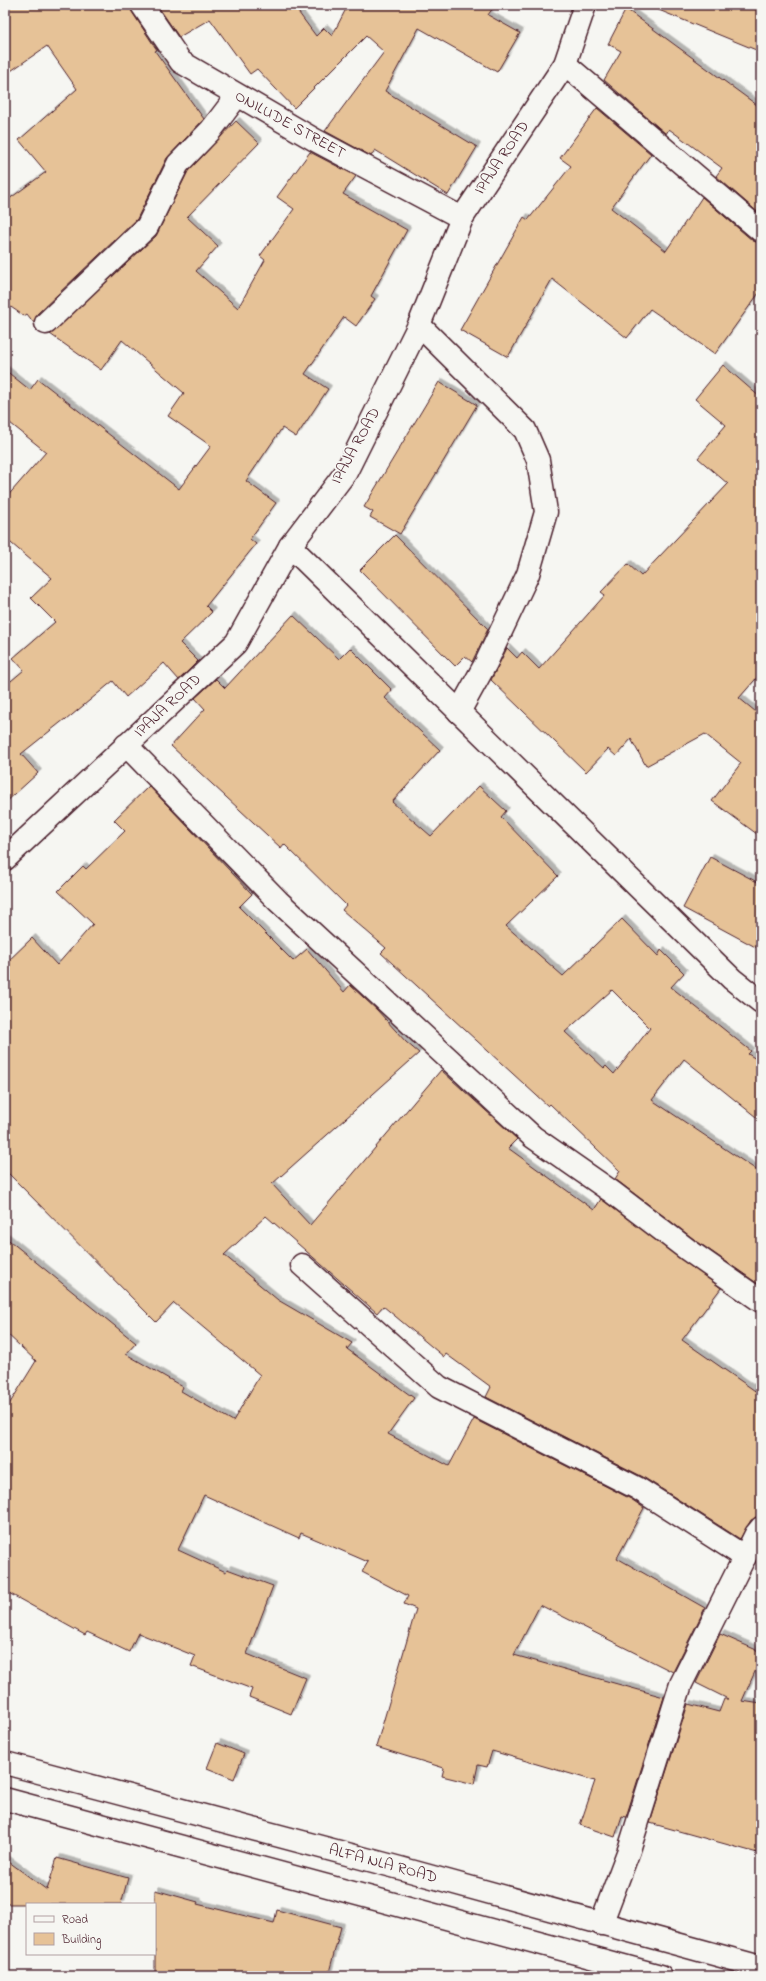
<svg xmlns="http://www.w3.org/2000/svg" width="766" height="1981" font-family="'Indie Flower',sans-serif">
  <style>
    .building { fill: #e6c297; stroke: #4a1f2b; fill-rule: evenodd; filter: url(#shadow) }
    .lines { fill: none; stroke-linecap: round; stroke-linejoin: round }
    .minor-casing { stroke: #4a1f2b; stroke-width: 25 }
    .major-casing { stroke: #4a1f2b; stroke-width: 25 }
    .minor { stroke: #f6f6f2; stroke-width: 22 }
    .major { stroke: #f6f6f2; stroke-width: 22 }
    .labels { text-anchor: middle; dominant-baseline: central; stroke-width: 4; stroke-linejoin: round; paint-order: stroke }
    .street-label { font-size: 16px; fill: #4a1f2b; stroke: #f6f6f2 }
  </style>
  <defs>
    <filter id="shadow"><feDropShadow dx="3.5" dy="-3.5" stdDeviation="0" flood-color="#0004"/></filter>
  </defs>
  <rect width="100%" height="100%" fill="#f6f6f2"/>
  <filter id="ink" filterUnits="userSpaceOnUse"><feTurbulence type="fractalNoise" baseFrequency=".025" numOctaves="2"/><feDisplacementMap in="SourceGraphic" scale="8" xChannelSelector="R" yChannelSelector="G"/><feConvolveMatrix kernelMatrix="1 2 1 2 8 2 1 2 1" color-interpolation-filters="sRGB"/></filter>
  <g filter="url(#ink)">
    <g class="building">
      <path d="M5 5H130L132 12 157 50 155 51 204 119 167 158 137 219 37 314 34 323 27 314 24 316 5 303V202L46 172 19 140 77 89 47 46 5 75Z"/>
      <path d="M157 5H293L316 36 324 28 332 36 348 5H495L488 15 520 33 497 72 419 28 385 91 477 147 448 195 375 150 371 156 325 131 384 52 366 36 294 108 257 69 250 74 210 19 179 37Z"/>
      <path d="M650 5H761V52L649 6Z"/>
      <path d="M626 9 761 108V215L716 176 722 168 669 129 666 134 604 80 621 51 608 44Z"/>
      <path d="M597 108 651 154 611 208 666 251 702 197 753 241 761 243V290L715 354 650 309 627 338 552 279 508 357 460 330 524 217 528 220 571 166 560 158Z"/>
      <path d="M236 121 259 143 187 217 218 246 196 271 238 308 265 260 260 256 294 209 277 197 310 152 356 176 343 194 407 230 371 296 375 299 356 326 344 317 305 374 328 389 296 437 282 428 246 481 276 503 250 539 256 544 206 606 212 612 180 643 198 661 179 680 164 663 126 697 113 681 66 720 65 719 21 754 38 773 5 803V686L24 670 13 658 55 622 31 598 52 578 5 538V499L46 452 5 419V370L30 390 38 379 179 489 211 446 168 416 184 393 122 340 101 370 50 334 156 236 188 171Z"/>
      <path d="M723 365 761 398V673L739 698 761 716V837L712 801 741 763 705 734 646 766 631 739 616 756 608 749 586 772 491 680 507 648 517 658 522 652 539 669 605 595 601 592 628 564 641 576 728 484 698 458 726 425 695 399Z"/>
      <path d="M439 382 477 405 400 534 370 517 373 512 364 507Z"/>
      <path d="M395 535 488 629 472 662 465 656 455 666 360 570Z"/>
      <path d="M293 615 339 659 350 648 392 690 385 698 440 750 392 802 431 836 479 786 506 811 501 817 558 876 506 926 563 976 622 919 658 956 661 950 684 973 671 987 751 1051 748 1054 761 1062V1121L684 1059 652 1100 761 1173V1286L695 1240 615 1179 620 1171 550 1104 548 1106 381 953 386 948 342 910 346 905 284 844 281 848 171 746 205 709 195 698 216 679 225 688ZM612 990 650 1028 614 1074 606 1066 604 1068 565 1032Z"/>
      <path d="M149 786 252 894 239 907 293 961 307 949 344 992 350 985 377 1010 406 1042 419 1053 272 1184 310 1225 441 1070 517 1139 508 1148 594 1210 601 1199 721 1288 682 1340 761 1395V1516L751 1520 740 1539 643 1477 486 1397 491 1387 446 1354 444 1357 383 1306 377 1313 266 1216 224 1255 278 1300 352 1343 347 1349 414 1398 388 1434 449 1466 474 1419 631 1499 644 1508 617 1558 705 1608 673 1672 540 1605 514 1655 664 1697 626 1817 622 1816 615 1837 580 1825 595 1781 492 1751 487 1767 478 1765 474 1784 442 1776 444 1768 376 1747 416 1609 404 1604 408 1596 362 1572 368 1562 301 1533 299 1538 204 1495 178 1550 226 1572 227 1569 273 1586 247 1654 306 1678 291 1714 249 1697 252 1689 191 1666 195 1656 138 1633 129 1652 87 1632 85 1635 5 1591V1411L36 1361 5 1332V1237L136 1343 126 1354 183 1387 181 1391 233 1421 260 1375 174 1303 156 1322 5 1170V964L32 938 57 965 93 924 58 891 83 866 86 869 125 831 114 820Z"/>
      <path d="M710 857 761 884V950L683 908Z"/>
      <path d="M720 1634 761 1652V1658L742 1701 761 1704V1854L650 1823 688 1704 719 1712 724 1699H728L696 1683Z"/>
      <path d="M217 1743 244 1754 234 1779 207 1768Z"/>
      <path d="M57 1858 128 1878 121 1904H5V1859L47 1890Z"/>
      <path d="M155 1890 198 1902 197 1904 274 1923 277 1910 341 1927 328 1976H155Z"/>
    </g>
    <g class="lines">
      <g class="minor-casing">
        <g id="minor">
          <path d="M142 5 181 62 315 140 462 218"/>
          <path d="M565 64 761 231"/>
          <path d="M46 323 147 227 178 164 211 130 237 96"/>
          <path d="M419 325 525 430 538 460 546 512 528 574 486 663 459 712"/>
          <path d="M290 546 732 979 761 1002"/>
          <path d="M126 745 278 901 533 1137 612 1192 688 1250 761 1301"/>
          <path d="M302 1265 439 1387 637 1488 745 1557"/>
          <path d="M601 1924 629 1850 681 1684 756 1534 761 1528"/>
        </g>
      </g>
      <g class="major-casing">
        <g id="major">
          <path d="M5 859 236 643 290 546 346 472 419 325 462 218 565 64 585 5"/>
          <path d="M5 1763 396 1867 761 1967"/>
          <path d="M5 1799 661 1976"/>
        </g>
      </g>
      <use href="#minor" class="minor"/>
      <use href="#major" class="major"/>
    </g>
  </g>
  <g class="labels">
    <g class="street-label">
      <text transform="translate(290 125) rotate(29)">ONILUDE STREET</text>
      <text transform="translate(502 158) rotate(-56)">IPAJA ROAD</text>
      <text transform="translate(356 446) rotate(-61)">IPAJA ROAD</text>
      <text transform="translate(168 706) rotate(-43)">IPAJA ROAD</text>
      <text transform="translate(383 1864) rotate(15)">ALFA NLA ROAD</text>
    </g>
  </g>
  <rect width="766" height="1981" fill="none" stroke="#f6f6f2" stroke-width="20"/>
  <rect x="10" y="10" width="746" height="1961" fill="none" stroke="#4a1f2b" stroke-width="1.5" filter="url(#ink)"/>
  <rect x="26" y="1903" width="130" height="52" fill="#f6f6f2" stroke="#b1a0a2"/>
  <rect x="34" y="1916" width="20" height="6" fill="#f6f6f2" stroke="#b1a0a2"/>
  <text x="62" y="1923" font-size="12" fill="#4a1f2b">Road</text>
  <rect x="34" y="1933" width="20" height="12" fill="#e6c297" stroke="#b1a0a2"/>
  <text x="62" y="1943" font-size="12" fill="#4a1f2b">Building</text>
</svg>
